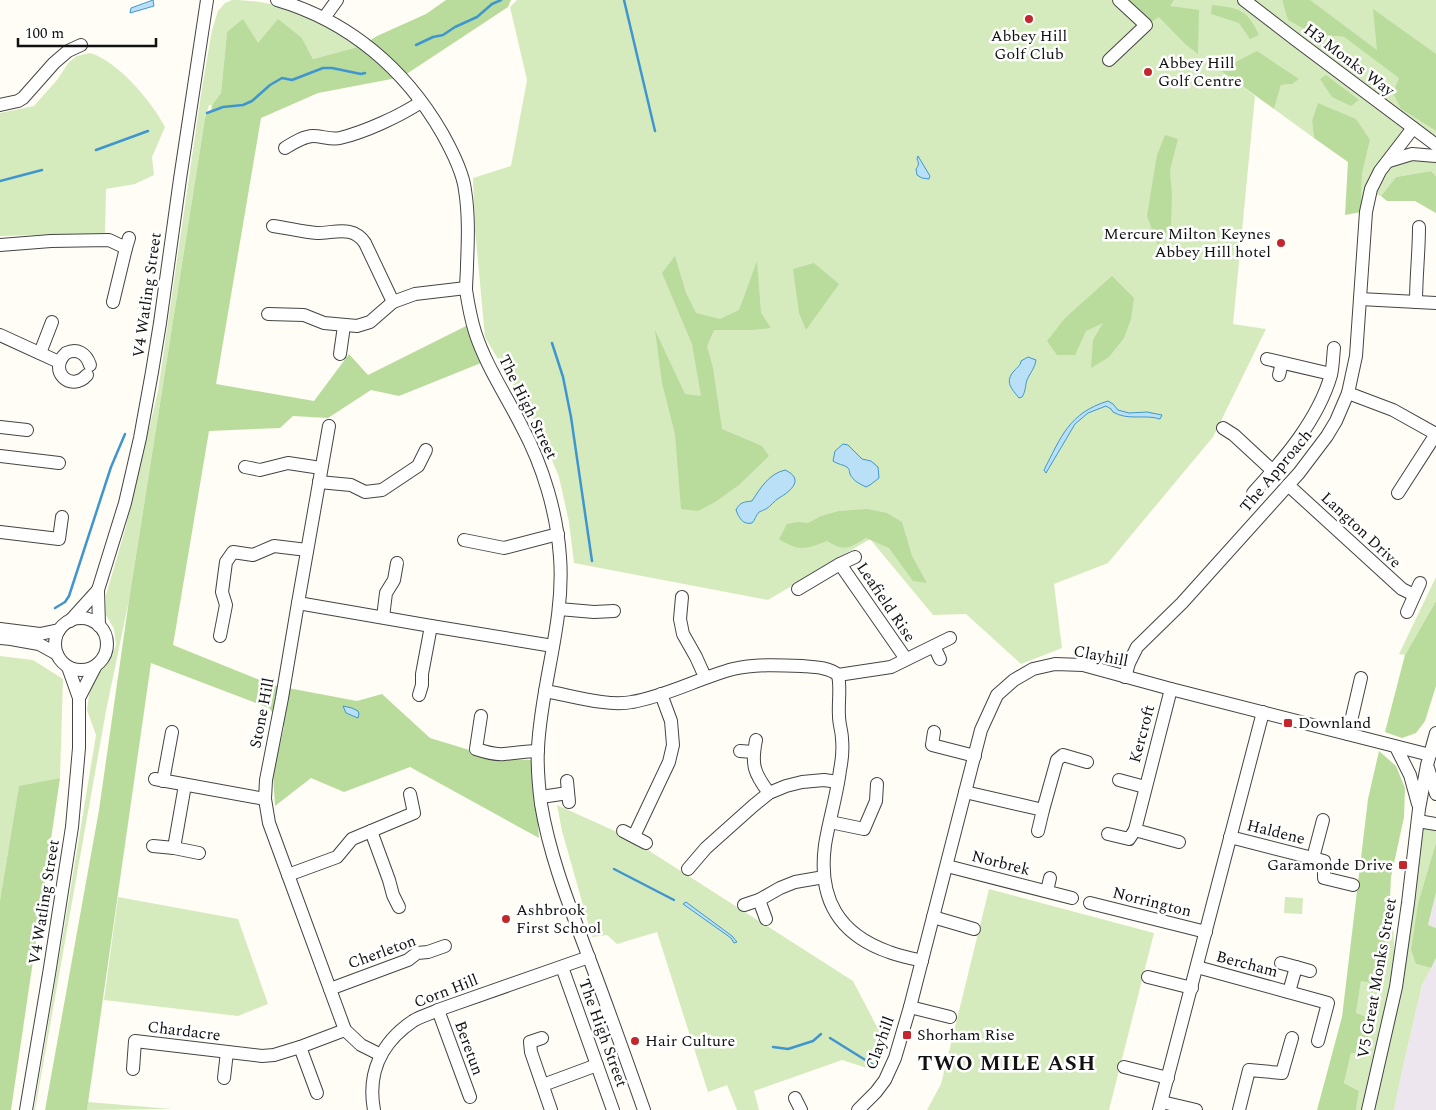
<svg xmlns="http://www.w3.org/2000/svg" width="1436" height="1110" font-family="Spectral,serif">
  <style>
    .industrial { fill: #eee6ef }
    .green { fill: #d5ebbd }
    .forest { fill: #b9dc9c }
    .water { fill: #b9e0f7; stroke: #3f96cf }
    .lines { fill: none; stroke-linecap: round; stroke-linejoin: round }
    .stream { stroke: #3f96cf; stroke-width: 2.5 }
    .minor-casing { stroke: #444; stroke-width: 14 }
    .minor { stroke: #fff; stroke-width: 12 }
    .poi-dot { fill: #c4262e; stroke: #fff; stroke-width: 2 }
    .labels { text-anchor: middle; dominant-baseline: central; stroke-width: 5; stroke-linejoin: round; paint-order: stroke }
    .poi-label { font-size: 16px; fill: #111; stroke: #fff; text-anchor: start }
    .street-label { font-size: 16px; fill: #111; stroke: #fff }
    .district-label { font-size: 21px; font-weight: bold; letter-spacing: 1px; fill: #111; stroke: #fff }
  </style>
  <rect width="100%" height="100%" fill="#fffdf5"/>
  <g class="industrial">
    <path d="M1436 893V928L1428 926Z"/>
    <path d="M1436 958V1110H1394L1402 1071 1422 985Z"/>
  </g>
  <g class="green">
    <path d="M232 0C263 0 293 8 321 22 335 28 348 38 361 46L313 59 302 38 258 43 227 33 221 93 212 105H209L205 118 129 600 106 711 35 1110H34L96 735 87 710 91 681 107 663 113 653 116 645 114 629 106 615V595L125 530 158 391 202 88 212 30 218 11 225 3Z"/>
    <path d="M517 0H1119L1159 16 1185 44 1169 5 1174 0H1282L1289 20 1313 34 1344 37 1400 78 1401 109 1436 131V139L1413 128 1361 212 1362 174 1370 140 1312 121 1314 138 1274 109 1281 85 1292 84 1221 70 1255 96 1233 324 1266 329 1213 437 1108 563 1054 584 1062 648 1021 664 966 614 933 615 870 539 768 600 574 563 569 522 559 477 539 429 485 337 475 229 473 178 511 166 527 80 510 7Z"/>
    <path d="M1309 0H1436V94Z"/>
    <path d="M90 53C118 61 152 102 165 127L152 157 154 175 135 184 106 189 105 233 0 236V113L34 106 57 80 69 62 77 56Z"/>
    <path d="M1412 158 1436 160V176L1431 171 1396 177 1381 196 1375 194 1388 171 1396 163Z"/>
    <path d="M1436 577V601L1405 655 1399 654Z"/>
    <path d="M0 656 33 660 63 679 60 778 19 787 0 900Z"/>
    <path d="M557 805 626 836 853 981 887 1046 873 1070 842 1060 754 1091 759 1110H737L727 1085 708 1092 657 932 617 944 607 935 592 937 562 831Z"/>
    <path d="M1418 821 1436 824V843L1416 964 1431 968 1422 985 1402 1071 1394 1110H1356L1359 1091 1344 1083 1351 1053 1366 1056 1356 1013 1361 980 1380 983 1389 920 1393 923 1396 983Z"/>
    <path d="M989 889 1154 933 1109 1110H927L941 1084Z"/>
    <path d="M118 897 238 919 268 1004 238 1016 104 1000Z"/>
    <path d="M1285 897 1303 898 1302 914 1284 913Z"/>
    <path d="M88 1102 172 1109 87 1110Z"/>
  </g>
  <g class="forest">
    <path d="M446 0H511L508 7 402 77 318 93 261 118 216 384 314 401 349 354 368 375 468 325 481 363 399 396 371 390 328 418 293 416 280 428 209 431 173 645 272 685 357 701 382 694 430 738 499 759 533 760 539 838 410 767 344 792 311 778 275 806 273 774 284 727 269 708 151 663 87 1110H45L99 810 129 600 205 118 207 113 211 111 212 105 221 93 227 32 243 19 258 43 278 19 302 38 313 59 361 46 377 36 426 14Z"/>
    <path d="M1119 0H1174L1170 6 1199 10 1198 54 1185 44 1159 17 1146 25Z"/>
    <path d="M1282 0H1310L1377 50 1373 9 1436 54V131L1401 109 1393 93 1399 78 1344 37 1313 34 1288 20Z"/>
    <path d="M1212 5C1239 8 1247 9 1259 35L1250 39 1239 23 1211 14Z"/>
    <path d="M1257 51 1299 79 1292 84 1281 85 1274 109 1220 70Z"/>
    <path d="M1326 75 1359 100 1351 106 1332 97 1320 79Z"/>
    <path d="M1318 103 1356 119 1370 140 1362 174 1361 212 1345 215 1348 162 1314 138 1312 121Z"/>
    <path d="M1165 135 1178 139 1170 170 1172 195 1171 225 1158 245 1147 216 1157 155Z"/>
    <path d="M1431 171 1436 176V213L1415 201H1387L1381 196 1396 177Z"/>
    <path d="M675 256 686 293 696 313 720 319 739 310 757 261 761 313 771 328 752 330H714L707 346 713 368 722 429 762 446 769 456 739 485 715 502 698 511 681 509 675 434 662 383 655 330 685 394 701 396 692 344 662 273Z"/>
    <path d="M814 263 839 284 806 330 799 313 793 269Z"/>
    <path d="M1112 276 1134 298 1131 319 1124 338 1109 357 1091 368 1093 340 1103 323 1086 331 1075 355H1057L1047 341 1065 318Z"/>
    <path d="M867 509 887 513 902 522 912 556 927 583 913 581 889 548 866 538C849 548 845 552 827 541 806 549 799 552 779 539L787 524 798 522 808 523 821 516 839 511Z"/>
    <path d="M1436 601V686L1425 721 1416 733 1402 738 1385 732 1405 655Z"/>
    <path d="M1379 751 1396 766 1405 788 1404 817 1391 877 1389 920 1380 984 1361 981 1356 1013 1371 1019 1366 1056 1351 1053 1344 1083 1359 1091 1356 1110H1317L1342 1017 1368 799Z"/>
    <path d="M60 778 11 1110H0V900L19 786Z"/>
    <path d="M1436 843V893L1428 925 1436 928V958L1431 968 1416 964 1411 950 1418 904Z"/>
  </g>
  <g class="water">
    <path d="M153 0 154 6 130 13 131 8Z"/>
    <path d="M918 156 930 176 929 179 922 178 917 175 916 169C919 165 919 163 917 159Z"/>
    <path d="M1028 357 1036 360C1035 368 1030 373 1027 380 1025 386 1026 391 1022 397L1019 398C1012 389 1004 382 1014 371 1017 367 1020 367 1021 361Z"/>
    <path d="M1108 401 1113 404 1118 410 1129 413 1147 412 1162 415 1160 419C1145 414 1128 421 1113 412L1111 409 1106 406 1088 413 1075 424 1046 473 1044 470C1061 437 1069 413 1108 401Z"/>
    <path d="M843 444 848 445 862 459 871 461 878 467 879 478 870 485 866 487C860 484 853 481 850 474 849 471 850 470 847 467 844 465 837 464 833 461L835 451Z"/>
    <path d="M785 470C805 479 791 491 779 498 774 501 771 506 766 509 766 509 759 512 759 512 756 515 755 520 752 523 743 525 739 518 736 510 740 502 744 502 752 501 761 487 769 474 785 470Z"/>
    <path d="M343 706 352 708 358 711 359 714 358 718 346 713Z"/>
    <path d="M686 902 732 936 737 942 734 943 731 938 683 904Z"/>
  </g>
  <g class="lines">
    <g class="stream">
      <path d="M624 0 655 131"/>
      <path d="M416 45 433 37 443 35 455 27 477 17 492 4 501 0"/>
      <path d="M207 113 223 107 243 105 252 101 270 85 282 78 292 80 323 68H332L361 74 365 73"/>
      <path d="M96 150 148 131"/>
      <path d="M0 181 42 170"/>
      <path d="M552 343 563 377 571 417 592 561"/>
      <path d="M55 608 65 602 69 596 111 467 125 434"/>
      <path d="M614 869 674 900"/>
      <path d="M830 1038 875 1066"/>
      <path d="M773 1047 788 1049 813 1041 821 1034"/>
    </g>
    <g class="minor-casing">
      <g id="minor">
        <path d="M277 0C349 21 405 69 442 133 451 149 463 173 465 190 469 215 468 240 467 265 467 273 466 282 466 290 468 303 471 319 475 332 486 366 506 395 522 427 543 466 557 513 560 557 565 622 541 684 538 748 537 764 539 788 541 804 550 858 570 907 589 958 608 1008 626 1059 644 1110"/>
        <path d="M1244 0 1296 40 1436 145"/>
        <path d="M324 18 337 0"/>
        <path d="M1109 60 1146 25 1119 0"/>
        <path d="M0 105 18 101 23 98 54 63 68 51 81 45"/>
        <path d="M285 148C293 143 304 136 313 136 322 136 331 140 340 138 365 132 400 116 421 102"/>
        <path d="M1389 161 1412 154 1436 156"/>
        <path d="M273 226C288 228 303 232 317 233 335 233 353 225 365 243L393 302"/>
        <path d="M0 245 51 241 109 240 126 248 129 238"/>
        <path d="M1360 299 1436 303"/>
        <path d="M113 302 126 248"/>
        <path d="M1416 302C1416 277 1419 252 1419 227"/>
        <path d="M268 314 304 315 324 323 357 326 370 322 393 302 415 294 466 288"/>
        <path d="M0 335 59 362"/>
        <path d="M40 353 52 322"/>
        <path d="M340 354 344 326"/>
        <path d="M1267 359 1331 374"/>
        <path d="M87 375C71 393 47 371 66 353 77 348 86 353 90 365"/>
        <path d="M1279 375 1282 363"/>
        <path d="M1348 393 1393 410 1436 434"/>
        <path d="M0 427 27 430"/>
        <path d="M1223 428 1234 435 1273 471"/>
        <path d="M0 456 59 463"/>
        <path d="M245 467 260 470 288 463 321 468"/>
        <path d="M319 482 351 485 365 492 382 490 418 466 426 450"/>
        <path d="M1288 485 1402 589 1414 595"/>
        <path d="M1253 493C1284 459 1318 420 1331 375 1333 366 1333 357 1334 348"/>
        <path d="M1398 493 1436 434"/>
        <path d="M0 532 59 539 62 517"/>
        <path d="M464 540 504 548 558 534"/>
        <path d="M855 557 840 564 906 659"/>
        <path d="M798 589 840 564"/>
        <path d="M682 597 680 619 683 634 696 657 705 677"/>
        <path d="M298 603 329 426"/>
        <path d="M559 609 594 612 614 611"/>
        <path d="M1407 612 1420 583"/>
        <path d="M383 617 386 593 394 580 397 563"/>
        <circle cx="81" cy="644" r="26"/>
        <path d="M70 621 98 590"/>
        <path d="M99 626 98 590 125 503 140 438 152 372 160 323 180 179 207 0"/>
        <path d="M0 629 40 634 59 630"/>
        <path d="M220 636 226 605 222 592 226 562 233 552 253 555 274 546 307 550"/>
        <path d="M0 638 11 639 39 644 57 654"/>
        <path d="M934 646 940 659"/>
        <path d="M838 675C841 688 838 702 839 716 839 724 842 732 842 739 843 749 842 760 840 770 837 795 829 820 825 845 818 898 838 934 889 952 899 956 911 958 922 961"/>
        <path d="M1125 677 1129 663 1137 647 1182 603 1299 473 1327 436 1336 421 1348 393 1356 356 1366 212 1371 189 1380 171 1413 128"/>
        <path d="M1171 689 1135 830 1179 842"/>
        <path d="M545 691C570 695 607 707 632 702 667 696 699 678 733 669 755 664 779 665 802 666 813 667 829 667 838 675L891 667 950 638"/>
        <path d="M419 695 422 685V674L431 626"/>
        <path d="M79 698 95 667"/>
        <path d="M481 716 476 749C485 752 495 755 504 754 516 753 526 751 538 751"/>
        <path d="M934 732 932 745 975 756"/>
        <path d="M1348 734 1361 678"/>
        <path d="M756 740C751 765 754 773 769 793"/>
        <path d="M1396 747 1410 775 1418 804"/>
        <path d="M740 751 753 752"/>
        <path d="M1428 768 1436 794"/>
        <path d="M155 779 265 799"/>
        <path d="M1119 780 1145 787"/>
        <path d="M163 781 172 732"/>
        <path d="M567 781 569 802"/>
        <path d="M965 792 1043 810 1038 831"/>
        <path d="M541 797 568 793"/>
        <path d="M1043 810 1057 760 1063 755 1087 762"/>
        <path d="M1418 821 1436 824"/>
        <path d="M830 822 864 829 876 801 877 784"/>
        <path d="M371 831 389 880 393 895 399 907"/>
        <path d="M623 831 646 843"/>
        <path d="M1108 834 1129 839 1135 830"/>
        <path d="M634 836 669 762 673 745 671 721 661 694"/>
        <path d="M1230 837 1324 861V878L1353 885"/>
        <path d="M153 846 174 848 185 785"/>
        <path d="M174 848 199 853"/>
        <path d="M1313 858 1323 820"/>
        <path d="M947 866 1072 898"/>
        <path d="M688 869 706 848 753 806 769 793 786 786 802 782 824 780 838 782"/>
        <path d="M288 875 337 857 352 839 414 813 410 794"/>
        <path d="M1047 891 1050 878"/>
        <path d="M1090 903 1206 932"/>
        <path d="M744 905 759 900"/>
        <path d="M933 917 974 929"/>
        <path d="M766 919 759 900 780 888 795 882 824 877"/>
        <path d="M1281 963 1296 967 1289 992"/>
        <path d="M562 967 613 1110"/>
        <path d="M1197 967 1328 1003 1318 1041"/>
        <path d="M1296 967 1310 971"/>
        <path d="M1148 977 1192 988"/>
        <path d="M330 989 408 960 417 953 428 952 445 946"/>
        <path d="M910 1007 950 1017"/>
        <path d="M438 1010 470 1097"/>
        <path d="M542 1038 530 1042 531 1052 551 1110"/>
        <path d="M381 1055 361 1045 345 1030 269 823 265 799 266 780 282 698 298 603 431 626 553 646"/>
        <path d="M1124 1067 1168 1078"/>
        <path d="M133 1069 135 1041 262 1056 274 1055 300 1047"/>
        <path d="M224 1078 227 1052"/>
        <path d="M543 1085 597 1065"/>
        <path d="M317 1093 300 1047 345 1030"/>
        <path d="M795 1098 801 1110"/>
        <path d="M1162 1102 1196 1110"/>
        <path d="M26 1110 49 974 72 827 79 748V698L68 667"/>
        <path d="M374 1110C367 1072 382 1042 413 1021 421 1016 430 1014 438 1010L589 957"/>
        <path d="M858 1110 876 1092 885 1080 895 1058 910 1007 981 730 997 695 1014 680 1033 669 1055 664 1083 665 1171 689 1430 755"/>
        <path d="M1159 1110 1263 712"/>
        <path d="M1239 1110 1249 1070 1282 1073 1292 1038"/>
        <path d="M1368 1110 1396 987 1408 903 1419 809 1427 765 1436 733"/>
      </g>
    </g>
    <use href="#minor" class="minor"/>
  </g>
  <g class="poi-dot">
    <circle cx="1029" cy="19" r="5"/>
    <circle cx="1148" cy="72" r="5"/>
    <circle cx="1281" cy="243" r="5"/>
    <rect x="1283" y="718" width="10" height="10" rx="2.5"/>
    <rect x="1398" y="860" width="10" height="10" rx="2.5"/>
    <circle cx="506" cy="919" r="5"/>
    <rect x="902" y="1030" width="10" height="10" rx="2.5"/>
    <circle cx="635" cy="1041" r="5"/>
  </g>
  <g class="labels">
    <g class="poi-label">
      <text x="1029" y="36" text-anchor="middle">Abbey Hill<tspan x="1029" dy="18">Golf Club</tspan></text>
      <text x="1158" y="63">Abbey Hill<tspan x="1158" dy="18">Golf Centre</tspan></text>
      <text x="1271" y="234" text-anchor="end">Mercure Milton Keynes<tspan x="1271" dy="18">Abbey Hill hotel</tspan></text>
      <text x="1298" y="723">Downland</text>
      <text x="1393" y="865" text-anchor="end">Garamonde Drive</text>
      <text x="516" y="910">Ashbrook<tspan x="516" dy="18">First School</tspan></text>
      <text x="917" y="1035">Shorham Rise</text>
      <text x="645" y="1041">Hair Culture</text>
    </g>
    <g class="street-label">
      <text transform="translate(1349 60) rotate(37)">H3 Monks Way</text>
      <text transform="translate(147 295) rotate(-82)">V4 Watling Street</text>
      <text transform="translate(528 407) rotate(64)">The High Street</text>
      <text transform="translate(1276 471) rotate(-50)">The Approach</text>
      <text transform="translate(1361 530) rotate(43)">Langton Drive</text>
      <text transform="translate(886 602) rotate(56)">Leafield Rise</text>
      <text transform="translate(1101 656) rotate(11)">Clayhill</text>
      <text transform="translate(262 713) rotate(-79)">Stone Hill</text>
      <text transform="translate(1142 734) rotate(-75)">Kercroft</text>
      <text transform="translate(1276 832) rotate(14)">Haldene</text>
      <text transform="translate(1001 863) rotate(14)">Norbrek</text>
      <text transform="translate(44 902) rotate(-81)">V4 Watling Street</text>
      <text transform="translate(1152 902) rotate(14)">Norrington</text>
      <text transform="translate(382 952) rotate(-20)">Cherleton</text>
      <text transform="translate(1247 964) rotate(15)">Bercham</text>
      <text transform="translate(1377 978) rotate(-80)">V5 Great Monks Street</text>
      <text transform="translate(446 991) rotate(-21)">Corn Hill</text>
      <text transform="translate(184 1031) rotate(7)">Chardacre</text>
      <text transform="translate(603 1033) rotate(70)">The High Street</text>
      <text transform="translate(880 1043) rotate(-70)">Clayhill</text>
      <text transform="translate(469 1048) rotate(70)">Beretun</text>
    </g>
    <g class="district-label">
      <text x="1007" y="1064">TWO MILE ASH</text>
    </g>
  </g>
  <path d="M18 38v8h138v-8" fill="none" stroke="#111111" stroke-width="2.5"/>
  <text x="25" y="38" font-size="15" fill="#111111" stroke="#ffffff" stroke-width="4" paint-order="stroke">100 m</text>
</svg>
